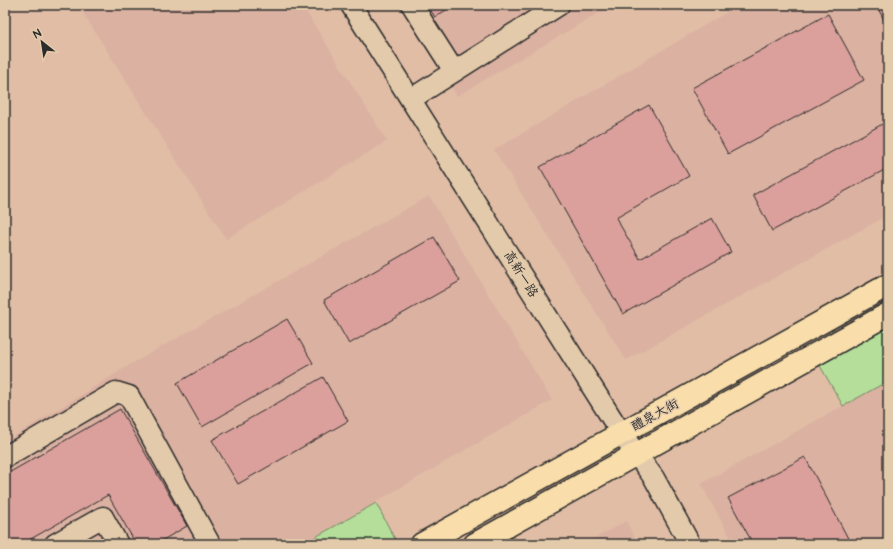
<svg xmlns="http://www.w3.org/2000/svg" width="893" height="549" font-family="'Architects Daughter','LXGW WenKai TC',sans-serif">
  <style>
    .built { fill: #dbb1a1 }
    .green { fill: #b4de9a; stroke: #708462 }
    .building { fill: #dba09c; stroke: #2b2b2b }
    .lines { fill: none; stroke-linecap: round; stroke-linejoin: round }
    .minor-casing { stroke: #2b2b2b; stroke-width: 23 }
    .major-casing { stroke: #2b2b2b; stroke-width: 25 }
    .minor { stroke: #e3caab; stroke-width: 20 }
    .major { stroke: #f9deab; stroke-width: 22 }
    .labels { text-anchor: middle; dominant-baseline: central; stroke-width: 3; stroke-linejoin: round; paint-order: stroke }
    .street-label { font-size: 13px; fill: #2b2b2b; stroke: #e3caab }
  </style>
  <rect width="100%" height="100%" fill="#e1bda6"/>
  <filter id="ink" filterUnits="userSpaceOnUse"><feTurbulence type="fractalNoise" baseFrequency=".025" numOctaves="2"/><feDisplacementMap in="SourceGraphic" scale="8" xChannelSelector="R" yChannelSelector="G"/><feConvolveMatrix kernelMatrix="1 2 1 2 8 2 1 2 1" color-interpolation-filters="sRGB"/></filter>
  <g filter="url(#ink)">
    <g class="built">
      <path d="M78 5H302L387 141 226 239Z"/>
      <path d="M400 5H612L457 96Z"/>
      <path d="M739 5H888V215L626 360 494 150Z"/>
      <path d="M429 196 552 400 303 544H5V442L131 364Z"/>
      <path d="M888 381V544H734L701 484Z"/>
      <path d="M626 521 638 544H585Z"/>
    </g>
    <g class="green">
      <path d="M888 326V381L843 406 819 364Z"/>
      <path d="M376 503 396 541 390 544H303Z"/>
    </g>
    <g class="building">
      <path d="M427 5H454L435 17Z"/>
      <path d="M876 5H888V27Z"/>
      <path d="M828 14 864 80 728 154 692 88Z"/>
      <path d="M649 105 689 176 616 218 640 259 712 218 731 252 623 314 540 167Z"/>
      <path d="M888 121V168L772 231 753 195Z"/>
      <path d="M434 237 460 281 349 344 324 300Z"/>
      <path d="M287 319 313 363 202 427 177 383Z"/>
      <path d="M323 377 348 421 238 484 212 440Z"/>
      <path d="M120 409 187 526 156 544H136L108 495 22 544H5V475Z"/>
      <path d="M805 457 851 544H753L728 498Z"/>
    </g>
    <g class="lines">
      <g class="minor-casing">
        <g id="minor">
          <path d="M351 5 621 433 654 478 690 544"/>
          <path d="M412 5 454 71"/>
          <path d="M411 99 559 5"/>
          <path d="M5 457 116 392 129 396 210 544"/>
          <path d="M55 544 103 517 118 544"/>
        </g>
      </g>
      <g class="major-casing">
        <g id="major">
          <path d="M422 544 888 285"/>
          <path d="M475 544 888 314"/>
        </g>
      </g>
      <use href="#minor" class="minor"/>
      <use href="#major" class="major"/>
    </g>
  </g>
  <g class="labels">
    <g class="street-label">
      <text transform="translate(521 274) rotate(58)">高新一路</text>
      <text transform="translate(655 415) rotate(-29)">醴泉大街</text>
    </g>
  </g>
  <rect width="893" height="549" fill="none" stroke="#e3caab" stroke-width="20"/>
  <rect x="10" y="10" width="873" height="529" fill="none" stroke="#2b2b2b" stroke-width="1.5" filter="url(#ink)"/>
  <g transform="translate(42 42) rotate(330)" stroke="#e3caab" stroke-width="3" paint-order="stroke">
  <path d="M0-3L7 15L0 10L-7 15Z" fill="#2b2b2b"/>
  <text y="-6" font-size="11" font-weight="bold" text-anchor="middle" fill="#2b2b2b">N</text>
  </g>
</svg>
